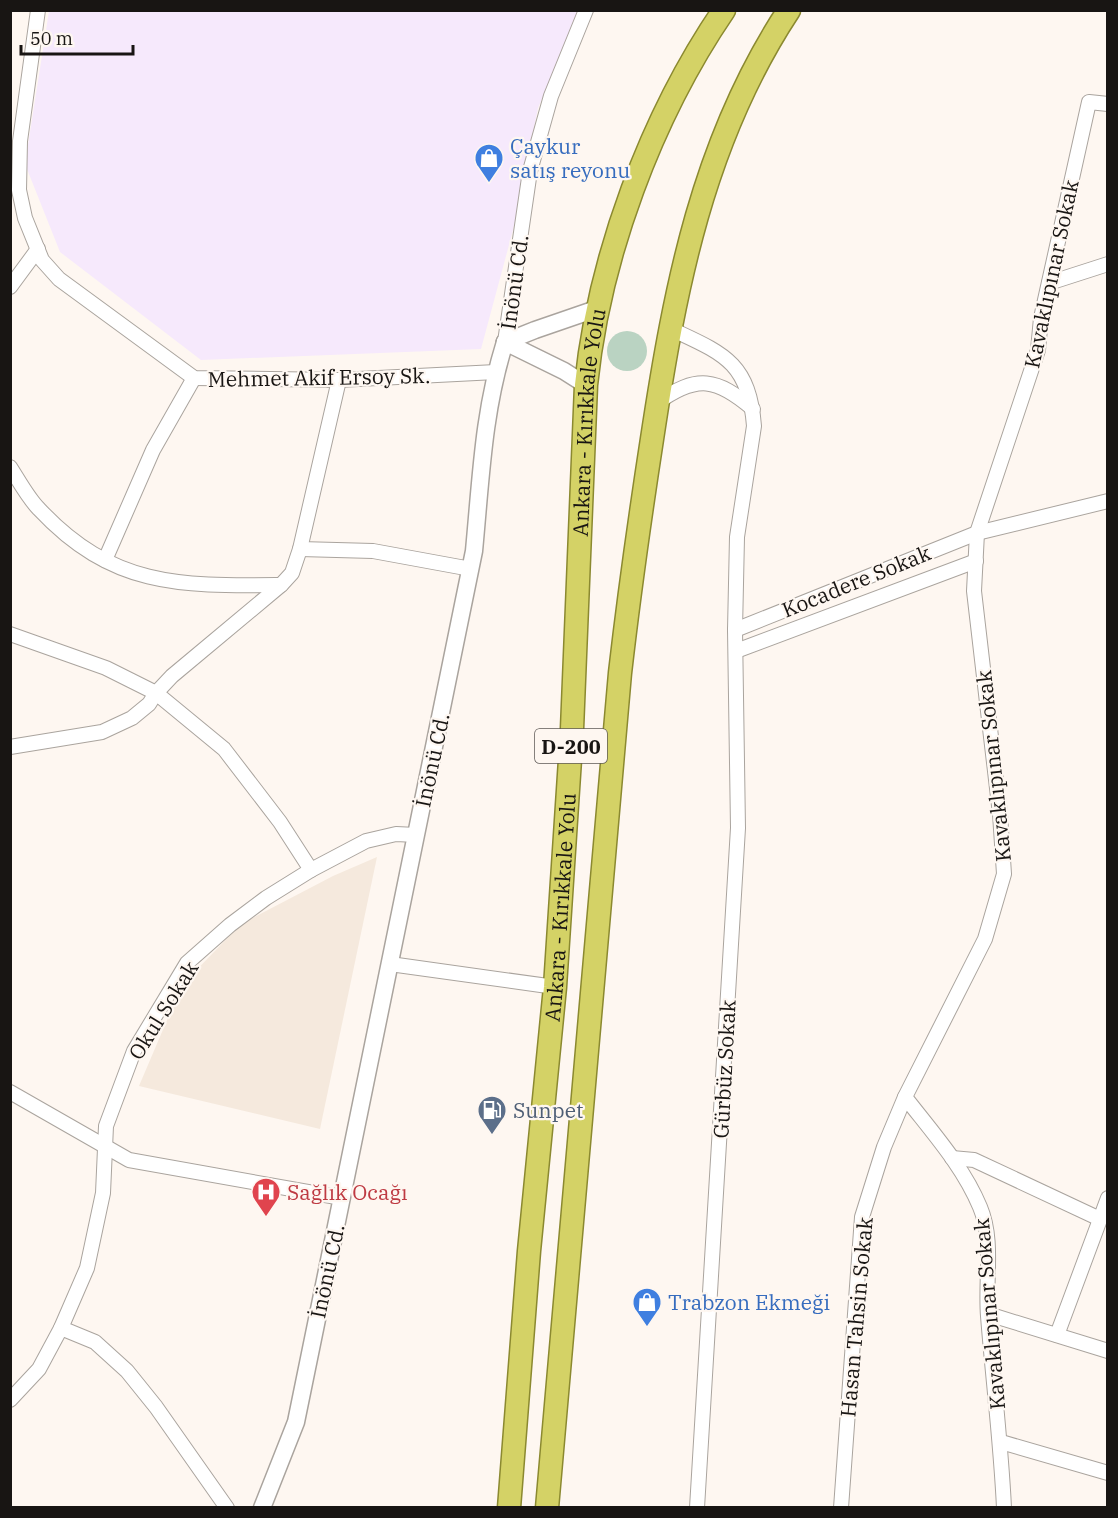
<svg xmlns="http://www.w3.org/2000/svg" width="1118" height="1518" font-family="'IBM Plex Serif',serif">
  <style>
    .built { fill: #f5e9dd }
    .industrial { fill: #f6e9fc }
    .green { fill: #bad3c2 }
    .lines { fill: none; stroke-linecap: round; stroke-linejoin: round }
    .minor-casing { stroke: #aaa49e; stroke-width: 16 }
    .tertiary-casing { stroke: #aaa49e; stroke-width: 19 }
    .trunk-casing { stroke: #8b8930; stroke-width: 25 }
    .minor { stroke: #fff; stroke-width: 14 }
    .tertiary { stroke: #fff; stroke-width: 16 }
    .trunk { stroke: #d4d266; stroke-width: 22 }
    .labels { text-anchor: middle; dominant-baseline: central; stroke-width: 4.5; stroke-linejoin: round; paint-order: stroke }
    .shield { fill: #fef7f1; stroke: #5d5956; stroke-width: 1.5 }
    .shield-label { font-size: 20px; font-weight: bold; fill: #181513 }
    .shop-label { font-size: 21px; fill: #366cbe; stroke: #fef7f1; text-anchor: start }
    .street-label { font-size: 21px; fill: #181513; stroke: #fef7f1 }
    .service-label { font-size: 21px; fill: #4e5e75; stroke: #fef7f1; text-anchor: start }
    .health-label { font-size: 21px; fill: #be3a42; stroke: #fef7f1; text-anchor: start }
  </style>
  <rect width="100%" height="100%" fill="#fef7f1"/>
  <path class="built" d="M377 857 320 1129 139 1086 182 985 241 924 333 876Z"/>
  <path class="industrial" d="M49 11H580L538 108 513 230 481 349 201 360 60 252 25 164Z"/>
  <circle class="green" cx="627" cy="351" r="20"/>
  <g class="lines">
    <g class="minor-casing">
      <g id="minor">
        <path d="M38 10 20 141 19 190 25 218 42 260 59 279 194 378 339 380 496 372"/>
        <path d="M1049 283 1108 264"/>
        <path d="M10 287 38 249"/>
        <path d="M669 328C722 353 749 361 754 426L737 537 735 630 738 828 697 1508"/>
        <path d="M505 342 530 171 551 96 586 10"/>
        <path d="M657 403C697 374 717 378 753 409"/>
        <path d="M10 467C19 481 28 498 39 509 113 588 181 586 281 585"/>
        <path d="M300 549 373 551 471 569"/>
        <path d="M105 560 153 450 194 378"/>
        <path d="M735 630 977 533 1108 501"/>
        <path d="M10 634 106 668 156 693 224 749 280 822 311 870"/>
        <path d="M736 651 976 561"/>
        <path d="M10 747 102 732 132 718 149 704 156 693 172 676 281 585 292 573 300 549 339 380"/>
        <path d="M390 964 555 987"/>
        <path d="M10 1092 129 1160 342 1198"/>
        <path d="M952 1158 974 1160 1100 1219"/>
        <path d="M988 1314 1108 1351"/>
        <path d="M61 1328 95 1342 127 1371 156 1407 227 1508"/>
        <path d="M1057 1335 1108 1198"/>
        <path d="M10 1400 39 1369 61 1328 87 1268 103 1193 106 1126 134 1051 187 963 230 925 266 898 311 870 366 841 396 834 416 835"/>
        <path d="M1001 1442 1108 1473"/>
        <path d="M841 1508 862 1217 884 1147 905 1097"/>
        <path d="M1004 1508C1001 1443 993 1380 988 1316 985 1280 994 1240 980 1207 963 1166 932 1132 905 1097L985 939 1004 874 1000 814 974 591 977 533 1038 350 1041 318 1089 102 1108 104"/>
      </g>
    </g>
    <g class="tertiary-casing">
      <g id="tertiary">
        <path d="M505 342 535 330 596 309"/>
        <path d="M505 342 564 371 586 385"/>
        <path d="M262 1508 296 1422 474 551C481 478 483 412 505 342"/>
      </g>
    </g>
    <g class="trunk-casing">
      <g id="trunk">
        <path id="s1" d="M509 1508 529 1251 555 987 572 729 586 385C599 257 651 117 724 10"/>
        <path d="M547 1508 620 673C629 595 640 517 652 439 675 287 703 140 789 10"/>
      </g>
    </g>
    <use href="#minor" class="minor"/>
    <use href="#tertiary" class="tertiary"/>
    <use href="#trunk" class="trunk"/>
  </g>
  <defs>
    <g id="shop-pin" transform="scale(1.5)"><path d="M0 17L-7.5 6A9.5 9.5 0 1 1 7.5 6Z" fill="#3f7fe0" stroke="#fef7f1"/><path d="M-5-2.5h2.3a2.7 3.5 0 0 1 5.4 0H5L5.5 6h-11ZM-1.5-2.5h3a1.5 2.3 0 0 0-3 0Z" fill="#fff"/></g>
    <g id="fuel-pin" transform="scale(1.5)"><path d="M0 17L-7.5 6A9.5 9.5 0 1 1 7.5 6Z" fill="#5c6f8a" stroke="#fef7f1"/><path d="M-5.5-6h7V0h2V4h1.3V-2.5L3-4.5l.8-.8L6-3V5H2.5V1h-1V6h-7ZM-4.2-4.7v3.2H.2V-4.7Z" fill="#fff"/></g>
    <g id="hospital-pin" transform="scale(1.5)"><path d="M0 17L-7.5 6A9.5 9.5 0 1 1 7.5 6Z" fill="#e0444e" stroke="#fef7f1"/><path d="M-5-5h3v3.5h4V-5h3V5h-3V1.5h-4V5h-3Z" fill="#fff"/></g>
  </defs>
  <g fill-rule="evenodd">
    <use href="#shop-pin" x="489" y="158"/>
    <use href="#fuel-pin" x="492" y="1110"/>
    <use href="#hospital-pin" x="266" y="1192"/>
    <use href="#shop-pin" x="647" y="1302"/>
  </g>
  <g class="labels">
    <rect class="shield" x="535" y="729" width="72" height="34" rx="4.5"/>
    <g class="shield-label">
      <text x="571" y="746">D-200</text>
    </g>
    <g class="shop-label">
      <text x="510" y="146">Çaykur<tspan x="510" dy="24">satış reyonu</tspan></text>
      <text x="668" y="1302">Trabzon Ekmeği</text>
    </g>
    <g class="street-label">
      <text transform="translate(1051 274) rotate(-78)">Kavaklıpınar Sokak</text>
      <text transform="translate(514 282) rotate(-82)">İnönü Cd.</text>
      <text transform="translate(319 377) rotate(-1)">Mehmet Akif Ersoy Sk.</text>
      <text stroke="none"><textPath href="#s1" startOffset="1089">Ankara - Kırıkkale Yolu</textPath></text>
      <text transform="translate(856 581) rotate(-22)">Kocadere Sokak</text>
      <text transform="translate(432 760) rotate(-78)">İnönü Cd.</text>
      <text transform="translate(993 766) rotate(-96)">Kavaklıpınar Sokak</text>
      <text stroke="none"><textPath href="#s1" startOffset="603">Ankara - Kırıkkale Yolu</textPath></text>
      <text transform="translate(163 1010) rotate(-58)">Okul Sokak</text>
      <text transform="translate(724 1069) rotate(-87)">Gürbüz Sokak</text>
      <text transform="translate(327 1271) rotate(-78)">İnönü Cd.</text>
      <text transform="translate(989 1314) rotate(-95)">Kavaklıpınar Sokak</text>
      <text transform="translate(856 1317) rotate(-85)">Hasan Tahsin Sokak</text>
    </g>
    <g class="service-label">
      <text x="513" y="1110">Sunpet</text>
    </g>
    <g class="health-label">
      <text x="287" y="1192">Sağlık Ocağı</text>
    </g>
  </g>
  <rect width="1118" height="1518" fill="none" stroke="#181513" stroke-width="24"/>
  <path d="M21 45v9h112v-9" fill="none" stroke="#181513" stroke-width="3"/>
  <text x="30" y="45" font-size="18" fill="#181513" stroke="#fef7f1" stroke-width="4.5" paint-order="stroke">50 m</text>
</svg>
